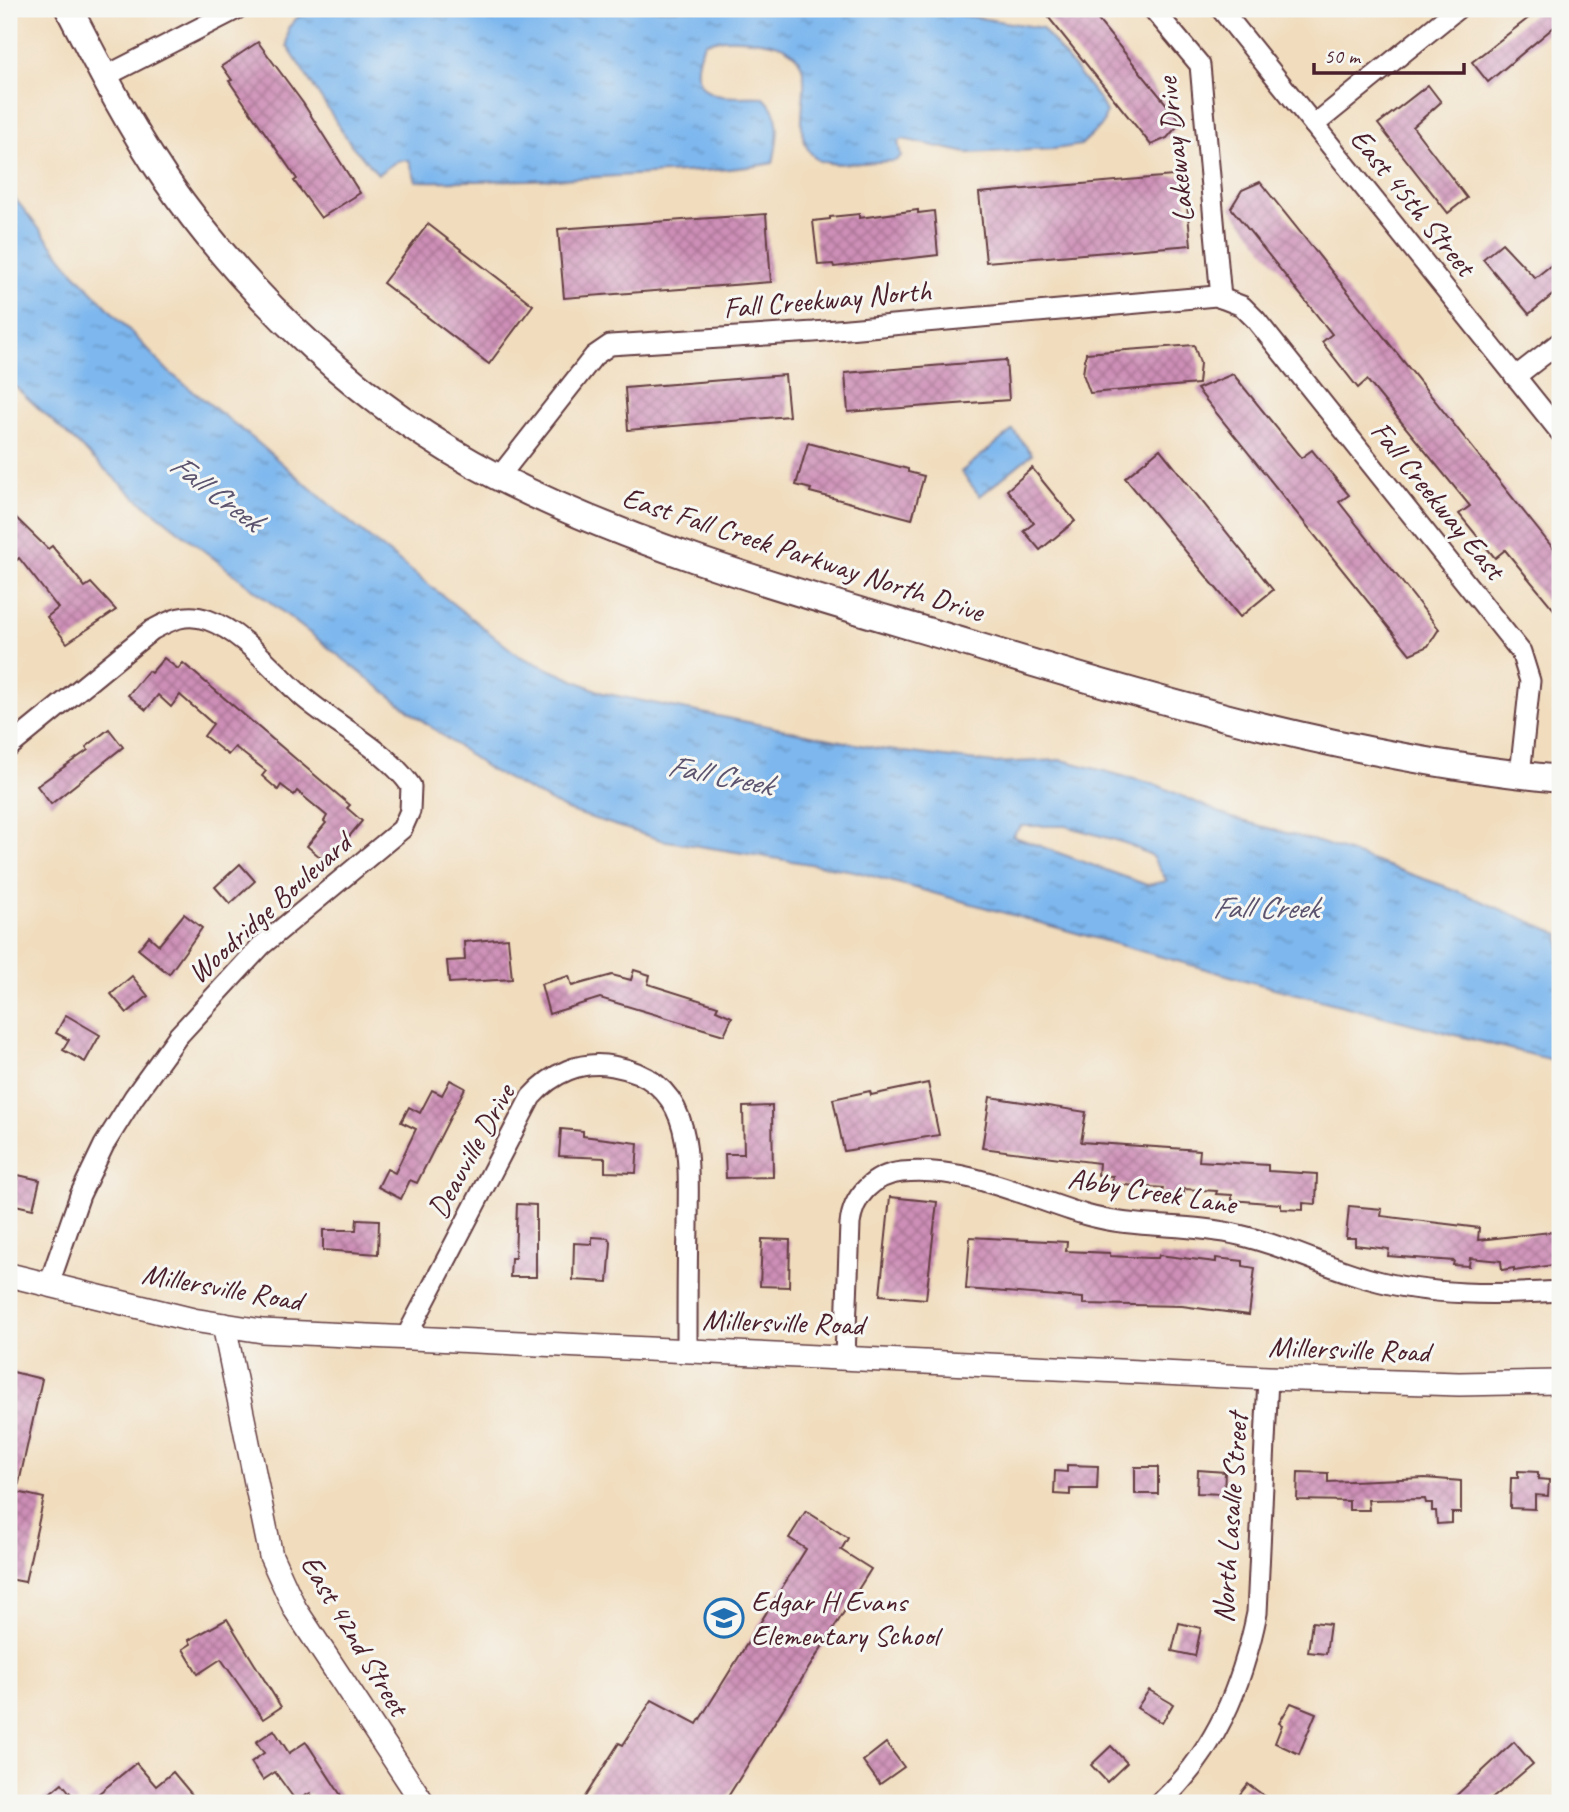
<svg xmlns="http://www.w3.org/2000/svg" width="1569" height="1812" font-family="Caveat,sans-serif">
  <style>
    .water { fill: url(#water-ripples); stroke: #646b8c; stroke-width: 2; fill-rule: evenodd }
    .building { fill: url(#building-cross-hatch) }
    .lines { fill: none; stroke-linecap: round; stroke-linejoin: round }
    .minor-casing { stroke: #633c41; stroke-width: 23 }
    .tertiary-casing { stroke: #633c41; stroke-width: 26 }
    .secondary-casing { stroke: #633c41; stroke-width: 30 }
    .minor { stroke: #fff; stroke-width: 19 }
    .tertiary { stroke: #fff; stroke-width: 23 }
    .secondary { stroke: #fff; stroke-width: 26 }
    .labels { text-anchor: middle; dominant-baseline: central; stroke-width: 6; stroke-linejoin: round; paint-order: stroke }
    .street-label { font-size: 30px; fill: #4a1f2b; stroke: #f6f6f2 }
    .poi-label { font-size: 30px; fill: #4a1f2b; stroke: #f6f6f2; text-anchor: start }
    .water-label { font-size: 32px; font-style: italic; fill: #5c546f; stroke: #f6f6f2 }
  </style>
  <defs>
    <pattern id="water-ripples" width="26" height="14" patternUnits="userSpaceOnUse" patternTransform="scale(1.75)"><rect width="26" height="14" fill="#7db7ee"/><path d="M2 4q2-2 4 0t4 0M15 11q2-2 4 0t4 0" fill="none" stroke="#6894c1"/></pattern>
    <pattern id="building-cross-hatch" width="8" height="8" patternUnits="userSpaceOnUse" patternTransform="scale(1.75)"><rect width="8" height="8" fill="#ce8fb7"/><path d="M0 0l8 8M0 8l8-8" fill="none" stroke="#a97495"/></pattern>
  </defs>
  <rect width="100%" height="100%" fill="#f6f6f2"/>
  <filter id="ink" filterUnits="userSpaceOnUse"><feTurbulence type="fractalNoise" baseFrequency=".0143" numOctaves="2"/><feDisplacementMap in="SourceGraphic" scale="14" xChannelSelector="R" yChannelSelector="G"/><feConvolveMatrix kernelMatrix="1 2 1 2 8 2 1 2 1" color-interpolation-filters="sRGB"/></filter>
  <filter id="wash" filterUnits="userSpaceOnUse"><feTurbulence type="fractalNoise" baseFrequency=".00686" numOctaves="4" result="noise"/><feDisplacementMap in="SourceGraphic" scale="28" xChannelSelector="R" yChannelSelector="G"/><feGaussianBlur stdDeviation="1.57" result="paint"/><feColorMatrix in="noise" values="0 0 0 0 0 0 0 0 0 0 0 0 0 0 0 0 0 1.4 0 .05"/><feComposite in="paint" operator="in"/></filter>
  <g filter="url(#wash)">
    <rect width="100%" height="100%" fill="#f1ddbe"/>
    <g class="water">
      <path d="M305 9H924L1042 28 1100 100 1106 112 1103 124 1081 145 1055 149 967 153 903 139 898 142 901 156 895 161C878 161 826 169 815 158 777 123 842 51 760 41 742 39 725 37 706 42 700 51 696 62 697 73 702 105 740 95 763 97 784 116 778 138 773 163 733 171 691 171 651 174 573 179 495 182 416 181L409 160 397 161 378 174 352 146 287 46 288 28Z"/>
      <path d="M9 191 73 271 169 372 256 441 352 524 519 656 603 693 752 723 880 749 993 763 1062 760 1157 785 1232 818 1322 843 1450 888 1560 934V1062L1270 987 854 871 661 840 567 810 490 770 420 719 134 496 9 381ZM1021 826H1066L1125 843 1151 855 1167 881 1147 885 1012 836Z"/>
      <path d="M1013 430 1032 454 980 496 961 472Z"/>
    </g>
    <g id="blocks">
      <g class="building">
        <path d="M1056 9H1089L1181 122 1167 138 1151 145 1049 18Z"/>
        <path d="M1540 9H1560V22L1488 82 1472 62Z"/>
        <path d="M258 42 303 103 360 193 321 218 294 181 297 179 229 81 232 80 222 66Z"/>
        <path d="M1428 85 1441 102 1413 127 1467 198 1448 213 1378 124Z"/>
        <path d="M1184 175 1191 245 986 262 979 193Z"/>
        <path d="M1260 182 1560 557V617L1505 550 1495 558 1459 514 1470 506 1367 380 1358 388 1322 342 1332 334 1231 208 1242 190Z"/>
        <path d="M918 210V213L934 211 938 255 834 267 833 264 818 265 813 221 830 219V217L859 214V218Z"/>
        <path d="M766 214 771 282 564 298 558 229Z"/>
        <path d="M428 224 533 305 489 364 383 283Z"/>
        <path d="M1502 243 1535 278 1560 258V289L1529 314 1483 259Z"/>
        <path d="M1194 345 1200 363 1198 384 1090 393 1083 374 1086 353Z"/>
        <path d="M1006 360 1009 400 848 412 845 373Z"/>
        <path d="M1233 374 1301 458 1312 450 1349 495 1339 502 1439 629 1428 646 1410 654 1197 389Z"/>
        <path d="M785 375 789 416 628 430 625 388Z"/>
        <path d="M808 443 908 469V472L924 476 912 519 810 492 811 489 796 485Z"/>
        <path d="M1160 449 1273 590 1240 617 1125 478Z"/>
        <path d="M1032 468 1075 521 1040 550 1024 531 1034 523 1007 490Z"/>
        <path d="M9 511 48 549 52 546 85 587 91 583 116 610 67 643 47 617 58 608 19 558 17 560 9 552Z"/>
        <path d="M164 658 178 669 183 663 350 805 347 808 362 821 327 863 307 846 326 823 324 821 327 816 297 791 294 795 281 785 278 790 262 776 266 771 235 747 228 755 204 736 213 724 180 695 171 707 158 695 146 710 128 695 148 671 151 673Z"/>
        <path d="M109 729 123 747 51 804 37 786 88 750 86 747Z"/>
        <path d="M240 864 255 881 230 904 215 887Z"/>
        <path d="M184 914 202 928 169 974 138 949 149 936 159 945Z"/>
        <path d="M508 938 512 979 449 983 447 961 465 960 464 942Z"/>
        <path d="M634 970 650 975 648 984 718 1006 716 1010 732 1017 724 1035 600 998 549 1014 541 984 569 976 572 986 612 975 631 980Z"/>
        <path d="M132 976 148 996 127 1013 111 994Z"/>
        <path d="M66 1015 100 1035 85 1062 63 1050 69 1040 56 1033Z"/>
        <path d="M450 1080 465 1088 417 1183 410 1180 401 1199 378 1187 387 1169 395 1173 416 1129 401 1122 409 1107 420 1113 432 1090 442 1095Z"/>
        <path d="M928 1083 939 1135 844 1151 833 1099 870 1091 871 1095Z"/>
        <path d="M990 1097 1086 1112 1081 1142 1200 1150 1199 1161 1268 1165V1171L1317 1174 1316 1204 1303 1203V1210L1281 1209V1204L1232 1200V1195L1216 1194 1217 1191 1184 1189V1195L1162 1194 1163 1188 1112 1184 1113 1176 1098 1175 1099 1163 982 1148Z"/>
        <path d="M772 1106 773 1177 726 1178 725 1154H744L743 1107Z"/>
        <path d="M561 1129 583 1131V1136L638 1143 636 1173 605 1172V1158L559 1156Z"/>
        <path d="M18 1175 40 1180 33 1209 11 1204Z"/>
        <path d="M890 1197 937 1202 926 1299 880 1295Z"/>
        <path d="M517 1204 536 1205V1277H510L511 1258H515Z"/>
        <path d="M1349 1206 1382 1209 1381 1216 1479 1228 1478 1240 1560 1231V1264L1514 1271V1268L1502 1270 1501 1261 1470 1258 1469 1266 1453 1265 1454 1261 1388 1256 1389 1249 1355 1245V1238H1346Z"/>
        <path d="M357 1219 379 1220 378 1254 323 1250V1230H356Z"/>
        <path d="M592 1237 608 1238 611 1243 608 1282 573 1280 574 1243 592 1244Z"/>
        <path d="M970 1237 1067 1242 1066 1251 1110 1253V1256L1149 1258H1158L1159 1255 1216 1262V1258L1243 1261V1266L1255 1268 1249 1315 1182 1306 1083 1304V1298L966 1289Z"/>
        <path d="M762 1239 790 1240 789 1287 760 1286Z"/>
        <path d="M9 1371 42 1379 17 1492 44 1498 25 1582 9 1579Z"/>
        <path d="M1067 1465 1098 1466 1097 1489H1070V1495L1054 1494 1055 1471 1067 1472Z"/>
        <rect x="1135" y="1467" width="23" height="27"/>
        <path d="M1198 1470 1225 1472 1224 1494 1197 1493Z"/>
        <path d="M1518 1471 1538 1472V1479L1549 1480 1548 1496 1535 1495V1509L1510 1508 1511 1478H1518Z"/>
        <path d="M1298 1472 1328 1473V1482L1425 1478 1461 1481V1513H1452V1523L1437 1524 1436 1511H1432V1503H1426L1425 1499 1368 1500 1369 1510H1349V1501L1297 1500Z"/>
        <path d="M806 1511 848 1538 841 1550 871 1569 724 1803H581L619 1743 623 1745 652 1700 697 1724 806 1549 789 1538Z"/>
        <path d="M227 1619 281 1707 263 1719 221 1659 198 1674 183 1649 191 1644 189 1640Z"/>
        <path d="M1312 1622 1330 1624 1326 1654 1308 1652Z"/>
        <path d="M1179 1623 1201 1628 1195 1656 1172 1651Z"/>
        <path d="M1149 1690 1173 1704 1162 1723 1137 1708Z"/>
        <path d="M1291 1703 1316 1713 1299 1754 1275 1743 1282 1725 1279 1723Z"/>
        <path d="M274 1730 289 1753 306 1742 346 1803H316L310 1793 296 1801 275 1772 263 1780 251 1762 264 1753 256 1742Z"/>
        <path d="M1514 1742 1533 1764 1487 1803H1448Z"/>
        <path d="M886 1743 904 1767 880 1784 863 1761Z"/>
        <path d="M1111 1746 1127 1763 1107 1782 1091 1765Z"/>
        <path d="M136 1763 156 1786 173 1772 199 1803H87Z"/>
        <path d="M62 1783 78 1803H38Z"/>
        <path d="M1248 1784 1274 1803H1233Z"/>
      </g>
    </g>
  </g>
  <g filter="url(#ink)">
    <use href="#blocks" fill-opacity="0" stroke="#633c41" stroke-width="2"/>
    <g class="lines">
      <g class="minor-casing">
        <g id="minor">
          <path d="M1153 9 1200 65 1221 298"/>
          <path d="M1221 9 1560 432"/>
          <path d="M104 77 237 9"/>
          <path d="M1314 125 1457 9"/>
          <path d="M1515 377 1560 342"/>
          <path d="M499 477 594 356 610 345 814 332 1216 296 1242 306 1256 320 1521 652 1530 681 1520 775"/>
          <path d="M9 747 152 630C171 620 186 612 208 620 245 633 274 672 303 697 338 727 384 748 411 786L410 811 402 829 261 946 178 1036 134 1097 104 1145 80 1195 49 1284"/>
          <path d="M405 1339 531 1097C552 1073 581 1060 613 1066 698 1081 688 1160 688 1226 687 1267 687 1309 687 1350"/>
          <path d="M845 1356 850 1224C853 1196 873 1175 902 1172 967 1166 1025 1197 1086 1215 1135 1229 1189 1223 1239 1235 1284 1245 1325 1267 1370 1279 1429 1296 1499 1295 1560 1291"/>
          <path d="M1160 1803C1216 1751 1242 1686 1257 1613L1268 1378"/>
        </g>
      </g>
      <g class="tertiary-casing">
        <g id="tertiary">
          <path d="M9 1275 193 1320 262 1331 1268 1378 1459 1384 1560 1382"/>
          <path d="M224 1325 271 1556 295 1609 423 1803"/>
        </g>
      </g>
      <g class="secondary-casing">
        <path id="secondary" d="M69 9C99 67 128 124 164 177 247 297 365 409 496 476 647 553 815 597 977 646 1168 704 1360 760 1560 779"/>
      </g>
      <use href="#minor" class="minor"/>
      <use href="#tertiary" class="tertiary"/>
      <use href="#secondary" class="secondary"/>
    </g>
  </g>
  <defs>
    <g id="school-ring" transform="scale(2.0125)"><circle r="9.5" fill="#f6f6f2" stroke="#1f6fb2" stroke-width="1.5"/><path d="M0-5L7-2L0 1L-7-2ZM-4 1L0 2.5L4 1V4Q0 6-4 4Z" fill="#1f6fb2"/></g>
  </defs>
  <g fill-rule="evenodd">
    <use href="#school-ring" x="724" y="1618"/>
  </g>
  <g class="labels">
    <g class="street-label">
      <text transform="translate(1175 150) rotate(-97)">Lakeway Drive</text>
      <text transform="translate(1413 202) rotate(51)">East 45th Street</text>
      <text transform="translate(827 299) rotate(-5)">Fall Creekway North</text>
      <text transform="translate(1438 500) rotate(51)">Fall Creekway East</text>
      <text transform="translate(803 554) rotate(18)">East Fall Creek Parkway North Drive</text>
      <text transform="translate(269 908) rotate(-42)">Woodridge Boulevard</text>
      <text transform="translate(471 1151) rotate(-61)">Deauville Drive</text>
      <text transform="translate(1152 1191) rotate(9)">Abby Creek Lane</text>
      <text transform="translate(222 1287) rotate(10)">Millersville Road</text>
      <text transform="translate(783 1322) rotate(2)">Millersville Road</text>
      <text transform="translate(1349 1349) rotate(2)">Millersville Road</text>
      <text transform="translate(1230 1518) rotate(-86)">North Lasalle Street</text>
      <text transform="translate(355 1635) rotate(59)">East 42nd Street</text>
    </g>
    <g class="poi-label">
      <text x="751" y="1601">Edgar H Evans<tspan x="751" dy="34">Elementary School</tspan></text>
    </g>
    <g class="water-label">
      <text transform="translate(216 492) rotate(37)">Fall Creek</text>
      <text transform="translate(720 775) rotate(11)">Fall Creek</text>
      <text x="1265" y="907">Fall Creek</text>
    </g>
  </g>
  <rect width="1569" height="1812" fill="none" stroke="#f6f6f2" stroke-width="35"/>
  <path d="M1314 63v10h150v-10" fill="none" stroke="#4a1f2b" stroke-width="3.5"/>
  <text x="1324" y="63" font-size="21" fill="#4a1f2b" stroke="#f6f6f2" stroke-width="5" paint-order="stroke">50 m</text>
</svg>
